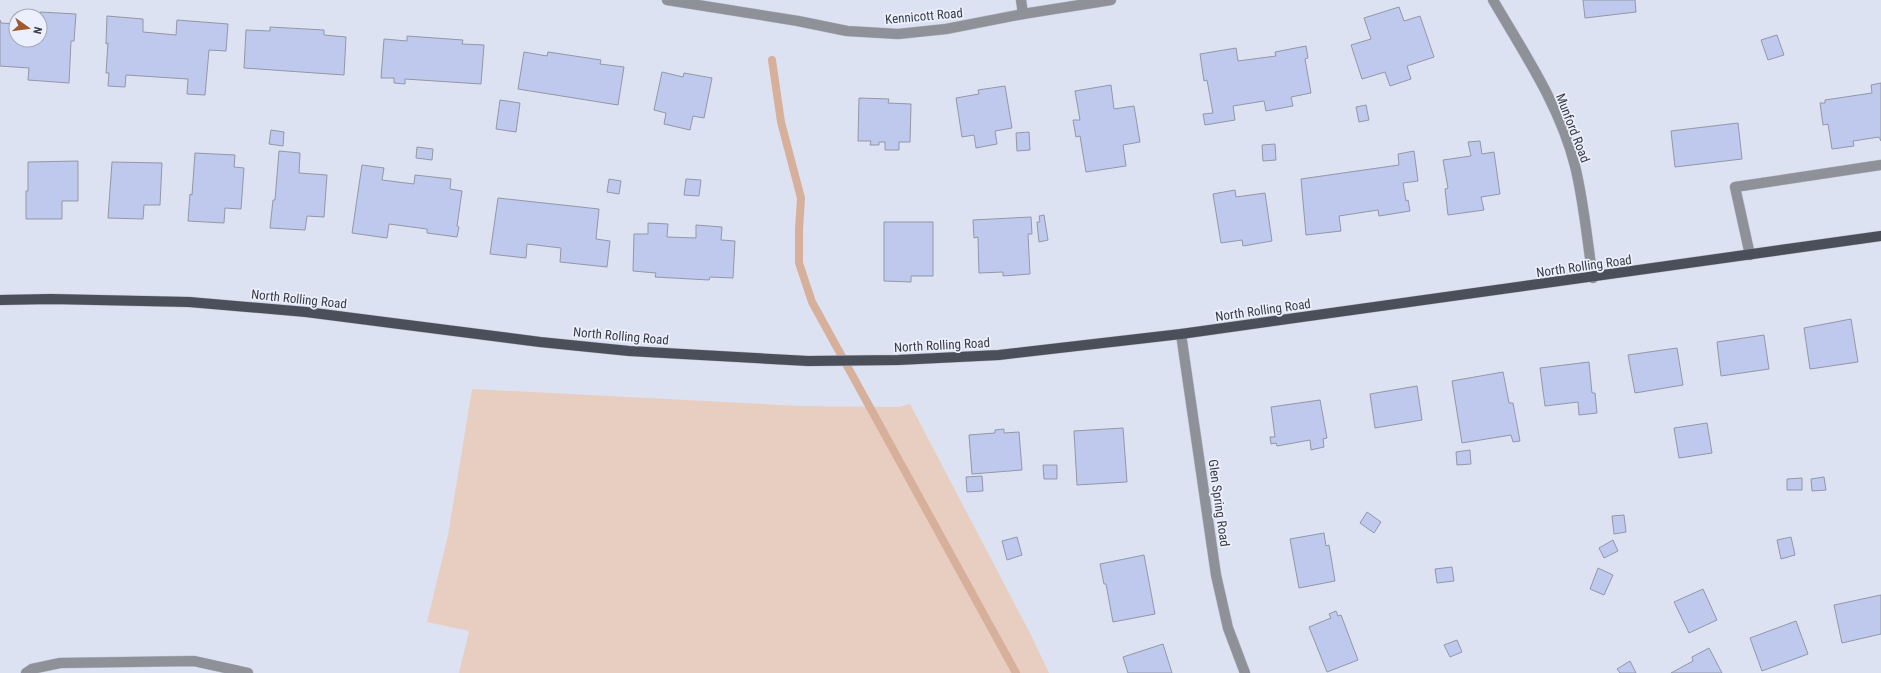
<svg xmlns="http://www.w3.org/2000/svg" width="1881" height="673" font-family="'Roboto Condensed',sans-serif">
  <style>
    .green { fill: #e8cec0 }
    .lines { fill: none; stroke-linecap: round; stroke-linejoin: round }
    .stream { stroke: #d7b09b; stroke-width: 8 }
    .building { fill: #bfc9ee; stroke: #9397a7 }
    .minor-casing { stroke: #b9bdcc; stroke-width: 11 }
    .major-casing { stroke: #b9bdcc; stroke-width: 11 }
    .minor { stroke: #8f9198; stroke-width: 10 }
    .major { stroke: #4b4f5a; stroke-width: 10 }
    .labels { text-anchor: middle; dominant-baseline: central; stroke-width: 3.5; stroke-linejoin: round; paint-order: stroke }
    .street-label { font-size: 13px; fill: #3a3c43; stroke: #eceffd }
  </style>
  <rect width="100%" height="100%" fill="#dde2f3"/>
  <path class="green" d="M472 389 801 406 899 407 910 404 1031 635 1049 673H459L469 631 427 622 448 535Z"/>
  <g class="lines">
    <path class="stream" d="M772 60 781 122 801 198 799 230V263L812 302 1016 673"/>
  </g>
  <g class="building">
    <path d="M1583 0H1635L1636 12 1585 18Z"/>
    <path d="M1399 7 1404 21 1420 16 1434 57 1407 66 1411 79 1390 86 1385 72 1362 79 1351 45 1371 39 1364 18Z"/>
    <path d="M40 12 76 14 74 41H71L69 83 28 80 29 68 0 66V20L1 23 16 24V40H40Z"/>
    <path d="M107 16 143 19V32L176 35 177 20 228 24 226 51 209 50 205 95 187 94 188 79 126 75 125 87 108 86 109 73H106L108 43 106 44Z"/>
    <path d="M270 27 324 30V35L346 37 344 75 244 68 246 30 270 31Z"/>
    <path d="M1777 35 1784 55 1768 60 1761 40Z"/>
    <path d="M407 36 463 40 462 44 484 45 481 84 405 79V84L394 83V78H381L384 39 407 41Z"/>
    <path d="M1306 46 1308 58 1305 59 1311 93 1291 97 1293 106 1266 111 1264 101 1233 106 1235 120 1205 125 1203 114 1213 113 1207 80 1204 81 1200 54 1236 48 1238 61 1276 56 1275 52Z"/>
    <path d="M524 52 547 56 548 52 601 60 600 64 624 67 618 105 518 89Z"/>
    <path d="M662 72 683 77 684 73 712 78 704 118 693 116 690 130 664 124 666 113 654 110Z"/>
    <path d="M1881 83V141L1879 137 1853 141 1854 146 1832 149 1828 124 1823 125 1820 103H1825V100L1872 93 1871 85Z"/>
    <path d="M1111 85 1114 109 1134 106 1140 142 1123 145 1126 166 1086 172 1080 136 1076 137 1073 120H1080L1075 91Z"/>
    <path d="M1005 86 1012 128 995 131 997 144 976 148 974 135 962 137 956 98 979 94 978 90Z"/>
    <path d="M859 98 889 99 888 103 911 104 910 142H899V150H885V142H879V145H870L871 141H858Z"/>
    <path d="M500 100 520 103 516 132 496 129Z"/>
    <path d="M1366 105 1369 120 1359 122 1356 107Z"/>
    <path d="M1738 123 1742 159 1675 167 1671 131Z"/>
    <path d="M271 130 284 132 283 146 269 144Z"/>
    <path d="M1029 132 1030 150 1017 151 1016 133Z"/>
    <path d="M1480 141 1482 154 1494 152 1500 194 1481 197 1484 210 1448 215 1445 189 1448 188 1443 160 1471 156 1468 142Z"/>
    <path d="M1275 144 1276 160 1263 161 1262 145Z"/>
    <path d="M417 147 433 149 432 160 416 158Z"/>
    <path d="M279 151 300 153 299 173 327 175 324 217 307 216 305 230 270 228 273 200H275Z"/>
    <path d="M1414 151 1418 181 1403 183 1406 201 1408 200 1410 211 1379 216 1378 210 1339 216 1341 231 1306 235 1301 179 1399 165 1398 154Z"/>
    <path d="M195 153 235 155 234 167 244 168 241 209 225 208 224 223 188 221 190 194 192 195Z"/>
    <path d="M78 161V201H62V219H26V191H28V162Z"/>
    <path d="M112 162 162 163 160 205H144L143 219 108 218Z"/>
    <path d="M362 165 384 168 382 180 414 184 415 175 451 179 450 189 462 191 457 226 459 227 457 237 427 233V229L389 224 387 238 352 233Z"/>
    <path d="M609 179 621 181 619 194 607 192Z"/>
    <path d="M686 179 701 180 699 196 684 195Z"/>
    <path d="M1235 190 1236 197 1265 193 1272 241 1243 246 1242 240 1221 243 1213 194Z"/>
    <path d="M498 198 599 209 596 239 610 241 607 267 560 262 561 248 527 244 526 258 490 254Z"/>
    <path d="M1044 215 1048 240 1039 242 1037 222H1040L1039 216Z"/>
    <path d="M1031 217 1032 234H1028L1030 274 1003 276V272L979 273 978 237 974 238 973 220Z"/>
    <path d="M884 222H933V276H911V282L884 281Z"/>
    <path d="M648 223 668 224 667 237 696 238V225L722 227 721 240 735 241 733 278 710 277 709 280 655 277 656 273 633 271 634 234H648Z"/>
    <path d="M1851 319 1858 362 1810 369 1804 328Z"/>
    <path d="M1764 335 1769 369 1721 376 1717 342Z"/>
    <path d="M1677 348 1683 385 1635 393 1628 355Z"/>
    <path d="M1589 362 1592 393H1595L1597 413 1579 415 1578 402 1545 406 1540 368Z"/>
    <path d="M1503 372 1509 403H1513L1520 441 1513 442 1511 435 1462 443 1452 381Z"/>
    <path d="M1417 386 1422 420 1375 428 1370 394Z"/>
    <path d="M1320 400 1327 438 1323 439 1324 447 1311 450 1310 440 1277 446 1276 443 1271 444 1270 437H1275L1271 407Z"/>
    <path d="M1707 423 1712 453 1679 458 1674 428Z"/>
    <path d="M1123 428 1127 482 1077 485 1074 431Z"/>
    <path d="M1004 429V433L1019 432 1022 470 972 474 969 435 995 433V430Z"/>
    <path d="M1470 450 1471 464 1457 465 1456 452Z"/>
    <path d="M1043 465H1057V479H1044Z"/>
    <path d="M982 476 983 491 967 492 966 477Z"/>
    <path d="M1824 477 1826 490 1812 491 1811 479Z"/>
    <path d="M1802 478V490H1787V479Z"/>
    <path d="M1367 512 1381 522 1374 533 1360 523Z"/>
    <path d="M1624 515 1626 532 1614 534 1612 516Z"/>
    <path d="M1324 533 1326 546 1329 545 1335 581 1299 588 1290 539Z"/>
    <path d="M1017 537 1022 555 1007 560 1002 541Z"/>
    <path d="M1791 537 1795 555 1781 559 1777 540Z"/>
    <path d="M1613 540 1618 551 1604 558 1599 548Z"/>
    <path d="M1144 555 1155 614 1113 622 1106 584H1104L1100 564Z"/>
    <path d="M1452 567 1454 581 1437 583 1435 569Z"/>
    <path d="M1598 568 1613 575 1604 595 1590 589Z"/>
    <path d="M1703 589 1717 620 1689 633 1674 602Z"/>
    <path d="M1881 595V634L1842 643 1834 605Z"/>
    <path d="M1336 611 1338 616 1341 615 1358 660 1327 672 1309 627 1331 618 1329 614Z"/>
    <path d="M1796 621 1808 654 1762 671 1750 638Z"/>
    <path d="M1457 640 1462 652 1450 657 1444 645Z"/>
    <path d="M1163 644 1172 673H1128L1123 657Z"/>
    <path d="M1709 648 1722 673H1671L1693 661 1692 657Z"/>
    <path d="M1630 661 1636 673H1620L1617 669Z"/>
  </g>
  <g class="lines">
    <g class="minor-casing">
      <g id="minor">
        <path d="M667 0 798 21 847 31 898 34 946 29 1023 14 1111 0"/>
        <path d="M1021 0 1023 14"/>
        <path d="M1493 0C1524 53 1560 106 1575 166 1584 202 1587 241 1593 278"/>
        <path d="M1750 255 1735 187 1881 165"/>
        <path d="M1181 334 1216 575 1228 628 1245 673"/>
        <path d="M26 673 32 669 60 663 194 661 248 673"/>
      </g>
    </g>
    <g class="major-casing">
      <path id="major" d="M0 300 51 299 189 302 306 312 540 342 629 351 808 361 898 360 999 355 1181 334 1881 236"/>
    </g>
    <use href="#minor" class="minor"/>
    <use href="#major" class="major"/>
  </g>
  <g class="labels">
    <g class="street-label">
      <text transform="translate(924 16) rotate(-5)">Kennicott Road</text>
      <text transform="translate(1573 128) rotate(69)">Munford Road</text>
      <text transform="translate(1584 266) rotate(-8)">North Rolling Road</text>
      <text transform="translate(299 299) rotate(6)">North Rolling Road</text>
      <text transform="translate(1263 310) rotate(-8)">North Rolling Road</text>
      <text transform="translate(621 336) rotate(5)">North Rolling Road</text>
      <text transform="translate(942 345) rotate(-3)">North Rolling Road</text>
      <text transform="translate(1219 503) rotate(82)">Glen Spring Road</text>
    </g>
  </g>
  <g transform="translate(28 28) rotate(104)"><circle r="19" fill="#eceffd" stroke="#a5a7b3"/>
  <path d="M0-3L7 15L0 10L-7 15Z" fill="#9f592e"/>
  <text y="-6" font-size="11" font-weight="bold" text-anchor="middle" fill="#3a3c43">N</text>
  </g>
</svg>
